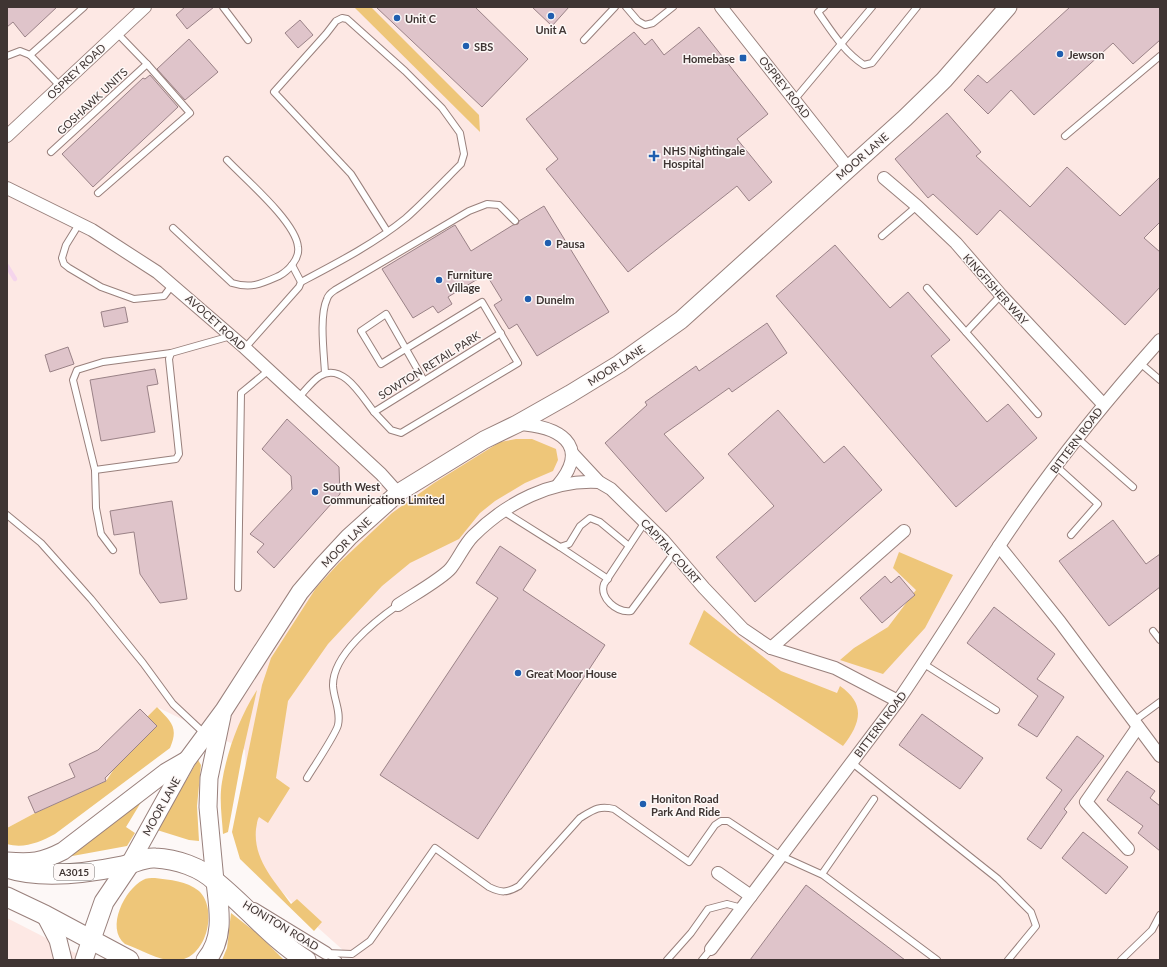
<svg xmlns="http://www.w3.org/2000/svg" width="1167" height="967" font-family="Lato,sans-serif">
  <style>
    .built { fill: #fde8e4 }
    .green { fill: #eec679 }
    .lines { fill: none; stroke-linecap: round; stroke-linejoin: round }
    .stream { stroke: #f5d5ec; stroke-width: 4.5 }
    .building { fill: #dfc4ca; stroke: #9a8287 }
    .lane-casing { stroke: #99807c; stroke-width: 8 }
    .street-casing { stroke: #99807c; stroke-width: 14 }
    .secondary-casing { stroke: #99807c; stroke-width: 19 }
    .primary-casing { stroke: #99807c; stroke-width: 21 }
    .lane { stroke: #fff; stroke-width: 6 }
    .street { stroke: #fff; stroke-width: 12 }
    .secondary { stroke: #fff; stroke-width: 17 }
    .primary { stroke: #fff; stroke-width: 19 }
    .poi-dot { fill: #1f5eaf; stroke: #fdf8f7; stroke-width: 1.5 }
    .labels { text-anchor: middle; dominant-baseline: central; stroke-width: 3; stroke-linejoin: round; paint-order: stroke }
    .shield { fill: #fdf8f7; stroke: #78706e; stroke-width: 1 }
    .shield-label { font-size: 10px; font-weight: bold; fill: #3f3533 }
    .poi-label { font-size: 11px; font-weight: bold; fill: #3f3533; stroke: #fdf8f7; text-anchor: start }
    .street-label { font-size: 11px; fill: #3f3533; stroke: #fdf8f7 }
  </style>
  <rect width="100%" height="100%" fill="#fdf8f7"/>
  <g class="built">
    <path d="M7 7H1160V960H354L306 917 250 858 245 750 157 707 147 717 157 726 114 769 106 781 35 813 7 828Z"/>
    <path d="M7 918 89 960H7Z"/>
  </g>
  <g class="green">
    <path d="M354 7H371L479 115 480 132Z"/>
    <path d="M516 439H532L556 449 558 460 553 471 525 483 495 501 480 513 459 539 410 563 382 586 328 644 288 701 276 778 290 788 268 823 259 817C257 820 257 824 256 829 253 860 275 881 291 904L297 899 322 922 314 931 240 859 232 832 262 685 271 658 316 588 339 563 392 513 434 483 500 442Z"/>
    <path d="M899 552 953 575 925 628 883 674 840 660 854 648 888 627 916 590 893 568Z"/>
    <path d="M704 610 781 671 837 693 840 686C866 704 861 723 843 746L689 644Z"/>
    <path d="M257 690 242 756 228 832 223 834C222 817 219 799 222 782 227 751 240 716 257 690Z"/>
    <path d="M157 707C171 722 179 727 170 748L55 834C40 842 24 849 7 844V828L35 813 106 781 114 769 157 726 147 717Z"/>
    <path d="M198 760 201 765 197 806 199 841 189 840 157 830Z"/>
    <path d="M146 794 126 827 135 833 127 846 67 857Z"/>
    <path d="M155 878C170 880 187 881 199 891 218 909 207 956 180 960 162 963 142 950 125 944 105 928 125 889 143 880 146 878 151 878 155 878Z"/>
    <path d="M231 913 258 934 284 960H222L227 948Z"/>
  </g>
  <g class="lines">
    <path class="stream" d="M7 266 15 279"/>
  </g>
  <g class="building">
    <path d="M7 7H57L25 37 13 22 7 27Z"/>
    <path d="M185 7H214L187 29 176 15Z"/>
    <path d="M376 7H475L528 59 482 107Z"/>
    <path d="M532 7H569L552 26Z"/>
    <path d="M1070 7H1160V40L1133 64 1113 43 1034 115 1011 90 988 114 964 90 978 75 987 83Z"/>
    <path d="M300 20 313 35 298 48 285 33Z"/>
    <path d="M699 27 768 114 737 139 772 182 749 201 737 186 628 272 546 169 558 159 526 119 634 32 645 45 652 39 664 55Z"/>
    <path d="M189 39 218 72 185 100 157 69Z"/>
    <path d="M150 75 178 107 93 187 62 154 143 78 145 79Z"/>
    <path d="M947 113 981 152 976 156 1030 207 1067 167 1120 216 1160 177V222L1144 238 1160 252V287L1125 325 1000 210 977 235 933 194 928 198 895 159Z"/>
    <path d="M544 206 609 312 537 356 517 324 509 329 494 305 502 300 486 274 448 297 452 304 438 313 433 306 413 318 382 269 455 225 471 251 513 225 518 224 519 221Z"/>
    <path d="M835 245 890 308 908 292 950 340 931 356 987 422 1008 404 1037 438 956 507 776 296Z"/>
    <path d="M125 307 128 322 104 327 101 312Z"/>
    <path d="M767 323 787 353 732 392 729 388 664 434 704 478 666 512 605 443 647 405 645 402 696 366 699 371Z"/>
    <path d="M68 347 74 364 50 372 45 355Z"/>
    <path d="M155 369 158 384 147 386 155 432 101 441 90 380Z"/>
    <path d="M778 410 824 463 844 446 882 490 755 602 716 557 774 506 728 454Z"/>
    <path d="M287 419 339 467 340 494 274 568 257 552 264 544 250 534 292 489 291 476 262 449Z"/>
    <path d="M172 501 187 599 160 603 140 574 134 532 114 535 110 511Z"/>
    <path d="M1113 520 1146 564 1160 554V587L1109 626 1059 561Z"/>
    <path d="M500 546 536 570 523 590 605 645 478 839 380 775 498 598 476 583Z"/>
    <path d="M885 576 891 583 899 576 915 595 882 623 860 598Z"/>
    <path d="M994 607 1055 654 1037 679 1064 697 1037 737 1018 725 1038 696 967 643Z"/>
    <path d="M140 709 157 726 105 778 106 781 35 813 28 797 75 777 69 764 98 750Z"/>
    <path d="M922 714 983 758 960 789 899 745Z"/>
    <path d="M1077 736 1104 756 1064 809 1067 812 1041 849 1027 839 1062 790 1046 778Z"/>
    <path d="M1127 771 1155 791 1150 798 1160 806V851L1138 833 1143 826 1107 800Z"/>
    <path d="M1083 832 1128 867 1106 894 1062 858Z"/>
    <path d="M806 885 905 960H750Z"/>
  </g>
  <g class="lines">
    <g class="lane-casing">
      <g id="lane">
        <path d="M223 7 248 40"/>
        <path d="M626 7 638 21 645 25 653 23 673 7"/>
        <path d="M824 7 818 12C832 32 844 52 864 65L872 63 917 7"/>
        <path d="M584 40 615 7"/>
        <path d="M30 55 84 7"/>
        <path d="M7 56 20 51 30 55 60 86"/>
        <path d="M795 99 872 7"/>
        <path d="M1065 136 1160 56"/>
        <path d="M51 152 147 64"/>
        <path d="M98 193 190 113 147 64 117 33"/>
        <path d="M79 224 66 245 62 258 64 264 69 268 101 287 134 299 164 296 173 284"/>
        <path d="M173 228 232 283C251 289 261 284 279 276 288 271 300 259 298 247 296 222 245 179 227 160"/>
        <path d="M882 236 917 206"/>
        <path d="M301 282C337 263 374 244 406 218 425 201 443 182 461 164L464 154 460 133 442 108 405 71 347 19 342 18 336 21 326 34 274 92 351 174 387 231"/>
        <path d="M927 288 1038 414"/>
        <path d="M966 332 1001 295"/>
        <path d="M245 348 299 287 301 282 292 265"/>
        <path d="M1140 363 1160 380"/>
        <path d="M325 373C324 354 319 316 327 299 328 295 332 292 335 290L469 211 487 204 499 205 515 221"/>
        <path d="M298 398C305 391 312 381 320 376 343 362 362 397 374 412L501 333"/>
        <path d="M374 412 391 430 401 433 518 363 482 302 381 364 361 331 386 314 423 379"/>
        <path d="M1077 438 1133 487"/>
        <path d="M1056 466 1098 504 1071 535"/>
        <path d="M95 470 176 459 179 454 169 359 171 353"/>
        <path d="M503 511 560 547 608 579"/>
        <path d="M7 515 41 543 91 599 143 663 173 704 205 734"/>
        <path d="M645 522 604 584C599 598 617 613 631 611L674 553"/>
        <path d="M560 547 569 544 580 526 590 518 600 522 629 546"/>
        <path d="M113 550 101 534 96 508 95 470 73 380 77 370 103 362 171 353 231 336"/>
        <path d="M238 588 241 393 268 371"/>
        <path d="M1153 631 1160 640"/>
        <path d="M924 664 996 710"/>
        <path d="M1134 721 1160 702"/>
        <path d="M851 762 998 879 1031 912 1036 926 1008 960"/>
        <path d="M307 778C313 768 336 734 338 725 341 711 334 700 333 686 332 655 375 621 398 605"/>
        <path d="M822 874 874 799"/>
        <path d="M326 953 352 954 370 941 435 848 489 887C501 893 507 893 519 886L580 818C593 810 599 805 614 809L689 862 715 825 721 821H728L781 856 823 875 937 960"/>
        <path d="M327 954 338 960"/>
        <path d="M667 960 691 933 708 909 727 904 742 908"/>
        <path d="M702 960 711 949"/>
        <path d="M1121 960 1152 930 1160 915"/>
      </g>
    </g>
    <g class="street-casing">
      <g id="street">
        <path d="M721 7 848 168"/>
        <path d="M7 136 145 7"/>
        <path d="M884 178 917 206 956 243 1001 295 1103 404"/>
        <path d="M7 188 92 230 157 272 245 348 381 474 398 493"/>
        <path d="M517 424C558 426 592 444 558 485"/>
        <path d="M572 453 599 482 611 489 663 540 704 588 743 629 771 648 835 668 898 701"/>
        <path d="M999 546 1060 622 1160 756"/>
        <path d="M398 605C411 596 442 579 451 568 459 558 464 545 473 536 506 503 552 479 599 482"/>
        <path d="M771 648 904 531"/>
        <path d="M1128 849 1086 802 1138 727"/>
        <path d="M718 873 751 896"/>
        <path d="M254 909 326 953"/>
        <path d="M711 949 898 701C933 650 965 598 999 546 1047 473 1102 405 1160 340"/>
      </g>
    </g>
    <g class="secondary-casing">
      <g id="secondary">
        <path d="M7 861C31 863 42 862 63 851L166 772 185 761"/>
        <path d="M129 865 187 760 224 710 300 592 323 565 349 537 398 493 484 440 517 424 570 394 619 364 681 320 905 118 944 80 1008 7"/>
        <path d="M215 881 208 807 209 778 222 716"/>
        <path d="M45 915 58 940 63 960"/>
        <path d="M84 960 91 939"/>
      </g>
    </g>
    <g class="primary-casing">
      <g id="primary">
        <path d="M7 868C40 879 88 873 122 866 133 864 144 857 155 858 176 859 201 867 216 882 219 908 225 938 206 960"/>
        <path d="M216 882C247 907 272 939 306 960"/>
        <path d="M7 897 45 915 129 960"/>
        <path d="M91 939 104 902 129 865"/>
      </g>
    </g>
    <use href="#lane" class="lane"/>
    <use href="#street" class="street"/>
    <use href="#secondary" class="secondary"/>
    <use href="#primary" class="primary"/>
  </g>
  <g class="poi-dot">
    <circle cx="551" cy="16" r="4"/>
    <circle cx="397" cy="18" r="4"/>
    <circle cx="466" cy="46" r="4"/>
    <circle cx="1060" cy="54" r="4"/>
    <rect x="739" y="54" width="8" height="8" rx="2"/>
    <path d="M652 150h4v4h4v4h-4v4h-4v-4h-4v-4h4z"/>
    <circle cx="548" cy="243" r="4"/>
    <circle cx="439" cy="280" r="4"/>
    <circle cx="528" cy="299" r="4"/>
    <circle cx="315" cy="492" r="4"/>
    <circle cx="518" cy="673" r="4"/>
    <circle cx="643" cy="804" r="4"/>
  </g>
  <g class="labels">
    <rect class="shield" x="54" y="864" width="40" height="16" rx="3"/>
    <g class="shield-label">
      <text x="74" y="872">A3015</text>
    </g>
    <g class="poi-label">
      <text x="405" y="18">Unit C</text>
      <text x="551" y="29" text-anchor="middle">Unit A</text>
      <text x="474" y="46">SBS</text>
      <text x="1068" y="54">Jewson</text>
      <text x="735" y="58" text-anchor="end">Homebase</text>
      <text x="663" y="150">NHS Nightingale<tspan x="663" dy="13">Hospital</tspan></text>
      <text x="556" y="243">Pausa</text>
      <text x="447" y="274">Furniture<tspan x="447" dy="13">Village</tspan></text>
      <text x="536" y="299">Dunelm</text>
      <text x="323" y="486">South West<tspan x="323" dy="13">Communications Limited</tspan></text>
      <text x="526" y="673">Great Moor House</text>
      <text x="651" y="798">Honiton Road<tspan x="651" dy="13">Park And Ride</tspan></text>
    </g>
    <g class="street-label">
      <text transform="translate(76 71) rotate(-43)">OSPREY ROAD</text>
      <text transform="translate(785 87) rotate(52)">OSPREY ROAD</text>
      <text transform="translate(92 101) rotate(-43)">GOSHAWK UNITS</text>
      <text transform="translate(862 156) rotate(-41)">MOOR LANE</text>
      <text transform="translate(996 289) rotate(48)">KINGFISHER WAY</text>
      <text transform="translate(216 322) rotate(42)">AVOCET ROAD</text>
      <text transform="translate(429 365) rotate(-32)">SOWTON RETAIL PARK</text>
      <text transform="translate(616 365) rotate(-33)">MOOR LANE</text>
      <text transform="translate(1076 440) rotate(-53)">BITTERN ROAD</text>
      <text transform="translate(346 542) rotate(-45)">MOOR LANE</text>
      <text transform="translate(671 551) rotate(48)">CAPITAL COURT</text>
      <text transform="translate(880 724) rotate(-53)">BITTERN ROAD</text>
      <text transform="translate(161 806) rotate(-61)">MOOR LANE</text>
      <text transform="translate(281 925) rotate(31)">HONITON ROAD</text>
    </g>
  </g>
  <rect width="1167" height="967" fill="none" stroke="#3f3533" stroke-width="16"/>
</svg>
